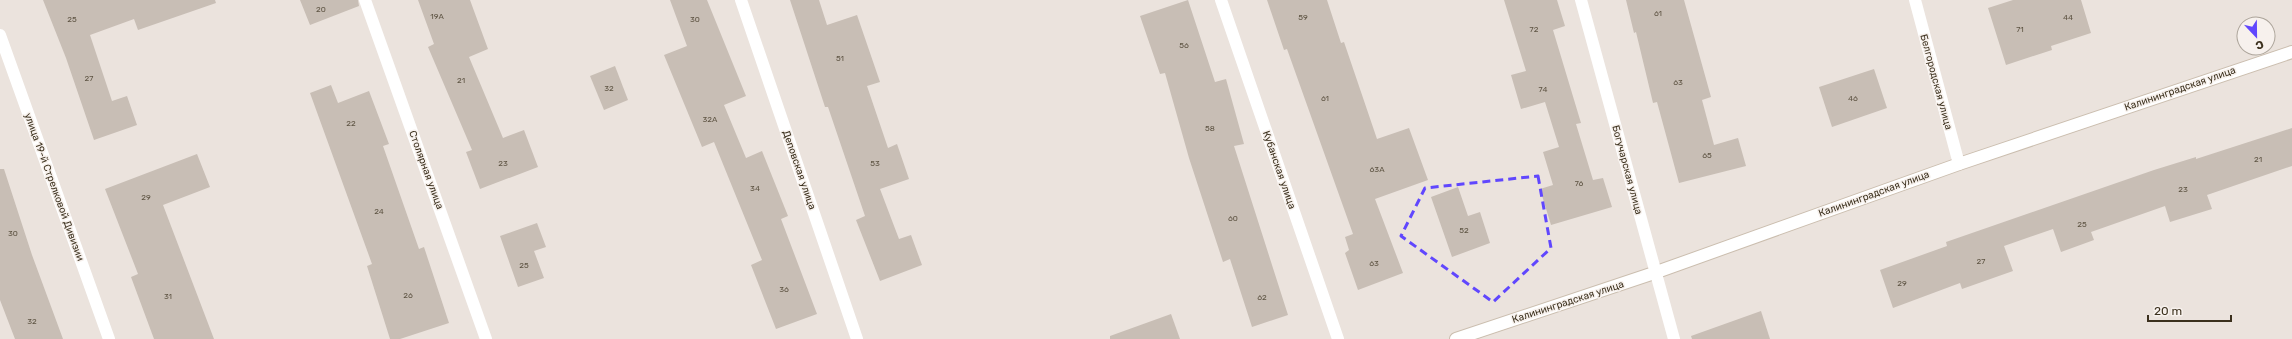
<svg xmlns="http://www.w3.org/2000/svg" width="2292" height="339" font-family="Rubik,sans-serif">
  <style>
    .building { fill: #c8beb5 }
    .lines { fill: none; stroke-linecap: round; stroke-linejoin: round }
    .secondary-casing { stroke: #cbbeaf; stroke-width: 14 }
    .minor { stroke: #fff; stroke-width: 12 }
    .secondary { stroke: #fff; stroke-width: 12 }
    .marked { fill: none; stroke: #6047fe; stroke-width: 3; stroke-dasharray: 8 5; stroke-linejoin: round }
    .labels { text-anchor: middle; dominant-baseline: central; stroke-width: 3; stroke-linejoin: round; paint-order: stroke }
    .number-label { font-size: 8px; fill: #5e5443 }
    .street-label { font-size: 10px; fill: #3b301d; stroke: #f7f1ed }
  </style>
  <rect width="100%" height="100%" fill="#ebe3dd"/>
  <g class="building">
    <path d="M43 0H215L216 3 138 30 134 19 90 35 112 101 127 96 137 125 94 140 66 58Z"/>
    <path d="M300 0H358L359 6 310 25Z"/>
    <path d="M418 0H470L488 49 469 57 503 138 524 130 538 167 480 189 466 152 472 150 428 47 434 44Z"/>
    <path d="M670 0H707L746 96 724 105 746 158 762 151 788 216 781 219 817 314 776 329 751 265 762 260 714 142 702 147 664 55 687 46Z"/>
    <path d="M790 0H819L827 25 857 15 880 82 867 86 888 148 897 144 909 179 880 189 899 239 911 235 922 265 880 281 856 220 865 216 828 107H825Z"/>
    <path d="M1188 0 1215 82 1226 79 1244 144 1234 146 1288 315 1252 327 1230 259 1223 262 1189 158 1165 73 1160 74 1140 16Z"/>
    <path d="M1267 0H1327L1341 43 1344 42 1377 139 1409 128 1428 180 1375 199 1403 273 1358 290 1345 253 1349 250 1345 237 1353 234 1287 49 1284 50Z"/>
    <path d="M1504 0H1557L1565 26 1553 30 1581 123 1576 124 1593 180 1603 178 1612 207 1551 225 1540 189 1553 185 1543 152 1559 147 1545 102 1521 109 1511 75 1526 71Z"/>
    <path d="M1626 0H1684L1711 97 1702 100 1714 145 1738 138 1746 166 1679 183 1657 102 1653 103 1636 32 1634 33Z"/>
    <path d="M2013 0H2081L2091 33 2051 46 2052 50 2006 65 1988 8Z"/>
    <path d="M615 66 628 100 604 110 590 76Z"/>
    <path d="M1874 69 1887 108 1832 127 1819 87Z"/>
    <path d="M331 85 338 103 369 91 389 144 383 146 419 249 424 247 449 323 400 339H390L367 266 372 264 310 93Z"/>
    <path d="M2292 128V166L2207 195 2212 209 2170 222 2165 206 2091 232 2094 240 2061 252 2053 229 2004 246 2013 271 1962 289 1960 283 1893 308 1880 270 1947 246 1946 242 2154 170 2196 157V159Z"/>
    <path d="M197 154 210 187 163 205 214 339H154L131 277 138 274 105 189Z"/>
    <path d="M0 169H4L32 255 63 339H15L0 300Z"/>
    <path d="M1458 187 1468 216 1480 212 1490 243 1452 257 1431 197Z"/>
    <path d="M537 223 546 247 534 251 544 278 518 287 500 236Z"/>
    <path d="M1761 311 1770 339H1692L1691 336Z"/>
    <path d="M1171 314 1180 339H1110V336Z"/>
  </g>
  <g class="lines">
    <g class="secondary-casing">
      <path id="secondary" d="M1456 339 1654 273 1959 164 2292 52"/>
    </g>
    <g class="minor">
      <path d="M365 0 486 339"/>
      <path d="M741 0 857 339"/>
      <path d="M1221 0 1338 339"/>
      <path d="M1581 0 1674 339"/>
      <path d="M1915 0 1959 164"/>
      <path d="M0 35 109 339"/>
    </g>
    <use href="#secondary" class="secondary"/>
  </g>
  <path class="marked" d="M1538 176 1551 248 1493 302 1401 236 1425 188Z"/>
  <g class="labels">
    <g class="number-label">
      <text x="321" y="9">20</text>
      <text x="1658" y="13">61</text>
      <text x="437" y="16">19А</text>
      <text x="1303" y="17">59</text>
      <text x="2068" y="17">44</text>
      <text x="72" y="19">25</text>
      <text x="695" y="19">30</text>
      <text x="1534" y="29">72</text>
      <text x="2020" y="29">71</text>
      <text x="1184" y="45">56</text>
      <text x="840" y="58">51</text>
      <text x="89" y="78">27</text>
      <text x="461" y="80">21</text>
      <text x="1678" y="82">63</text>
      <text x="609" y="88">32</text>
      <text x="1543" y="89">74</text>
      <text x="1325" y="98">61</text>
      <text x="1853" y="98">46</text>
      <text x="710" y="119">32А</text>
      <text x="351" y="123">22</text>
      <text x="1210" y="128">58</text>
      <text x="1707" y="155">65</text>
      <text x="2258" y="159">21</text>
      <text x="503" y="163">23</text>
      <text x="875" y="163">53</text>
      <text x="1377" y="169">63А</text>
      <text x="1579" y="183">76</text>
      <text x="755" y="188">34</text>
      <text x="2183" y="189">23</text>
      <text x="146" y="197">29</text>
      <text x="379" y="211">24</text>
      <text x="1233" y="218">60</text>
      <text x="2082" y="224">25</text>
      <text x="1464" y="230">52</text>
      <text x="13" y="233">30</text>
      <text x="1981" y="261">27</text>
      <text x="1374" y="263">63</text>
      <text x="524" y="265">25</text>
      <text x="1902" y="283">29</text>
      <text x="784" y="289">36</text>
      <text x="408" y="295">26</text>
      <text x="168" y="296">31</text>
      <text x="1262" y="297">62</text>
      <text x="32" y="321">32</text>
    </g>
    <g class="street-label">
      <text transform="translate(1936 82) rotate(75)">Белгородская улица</text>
      <text transform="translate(2180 89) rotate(-19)">Калининградская улица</text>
      <text transform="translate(426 170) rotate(70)">Столярная улица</text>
      <text transform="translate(799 170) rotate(71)">Деповская улица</text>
      <text transform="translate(1279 170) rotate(71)">Кубанская улица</text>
      <text transform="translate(1627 170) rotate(75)">Богучарская улица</text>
      <text transform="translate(54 187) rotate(70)">улица 19-й Стрелковой Дивизии</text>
      <text transform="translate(1874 194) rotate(-20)">Калининградская улица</text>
      <text transform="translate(1568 302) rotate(-18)">Калининградская улица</text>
    </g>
  </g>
  <g transform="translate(2256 36) rotate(158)"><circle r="19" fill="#f7f1ed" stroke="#aca49a"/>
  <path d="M0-3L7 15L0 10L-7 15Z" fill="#6047fe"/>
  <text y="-6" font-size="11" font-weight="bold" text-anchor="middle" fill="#3b301d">С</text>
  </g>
  <path d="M2148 315v6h83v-6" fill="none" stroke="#3b301d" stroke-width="2"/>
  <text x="2154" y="315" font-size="12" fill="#3b301d" stroke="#f7f1ed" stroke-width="3" paint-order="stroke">20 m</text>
</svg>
